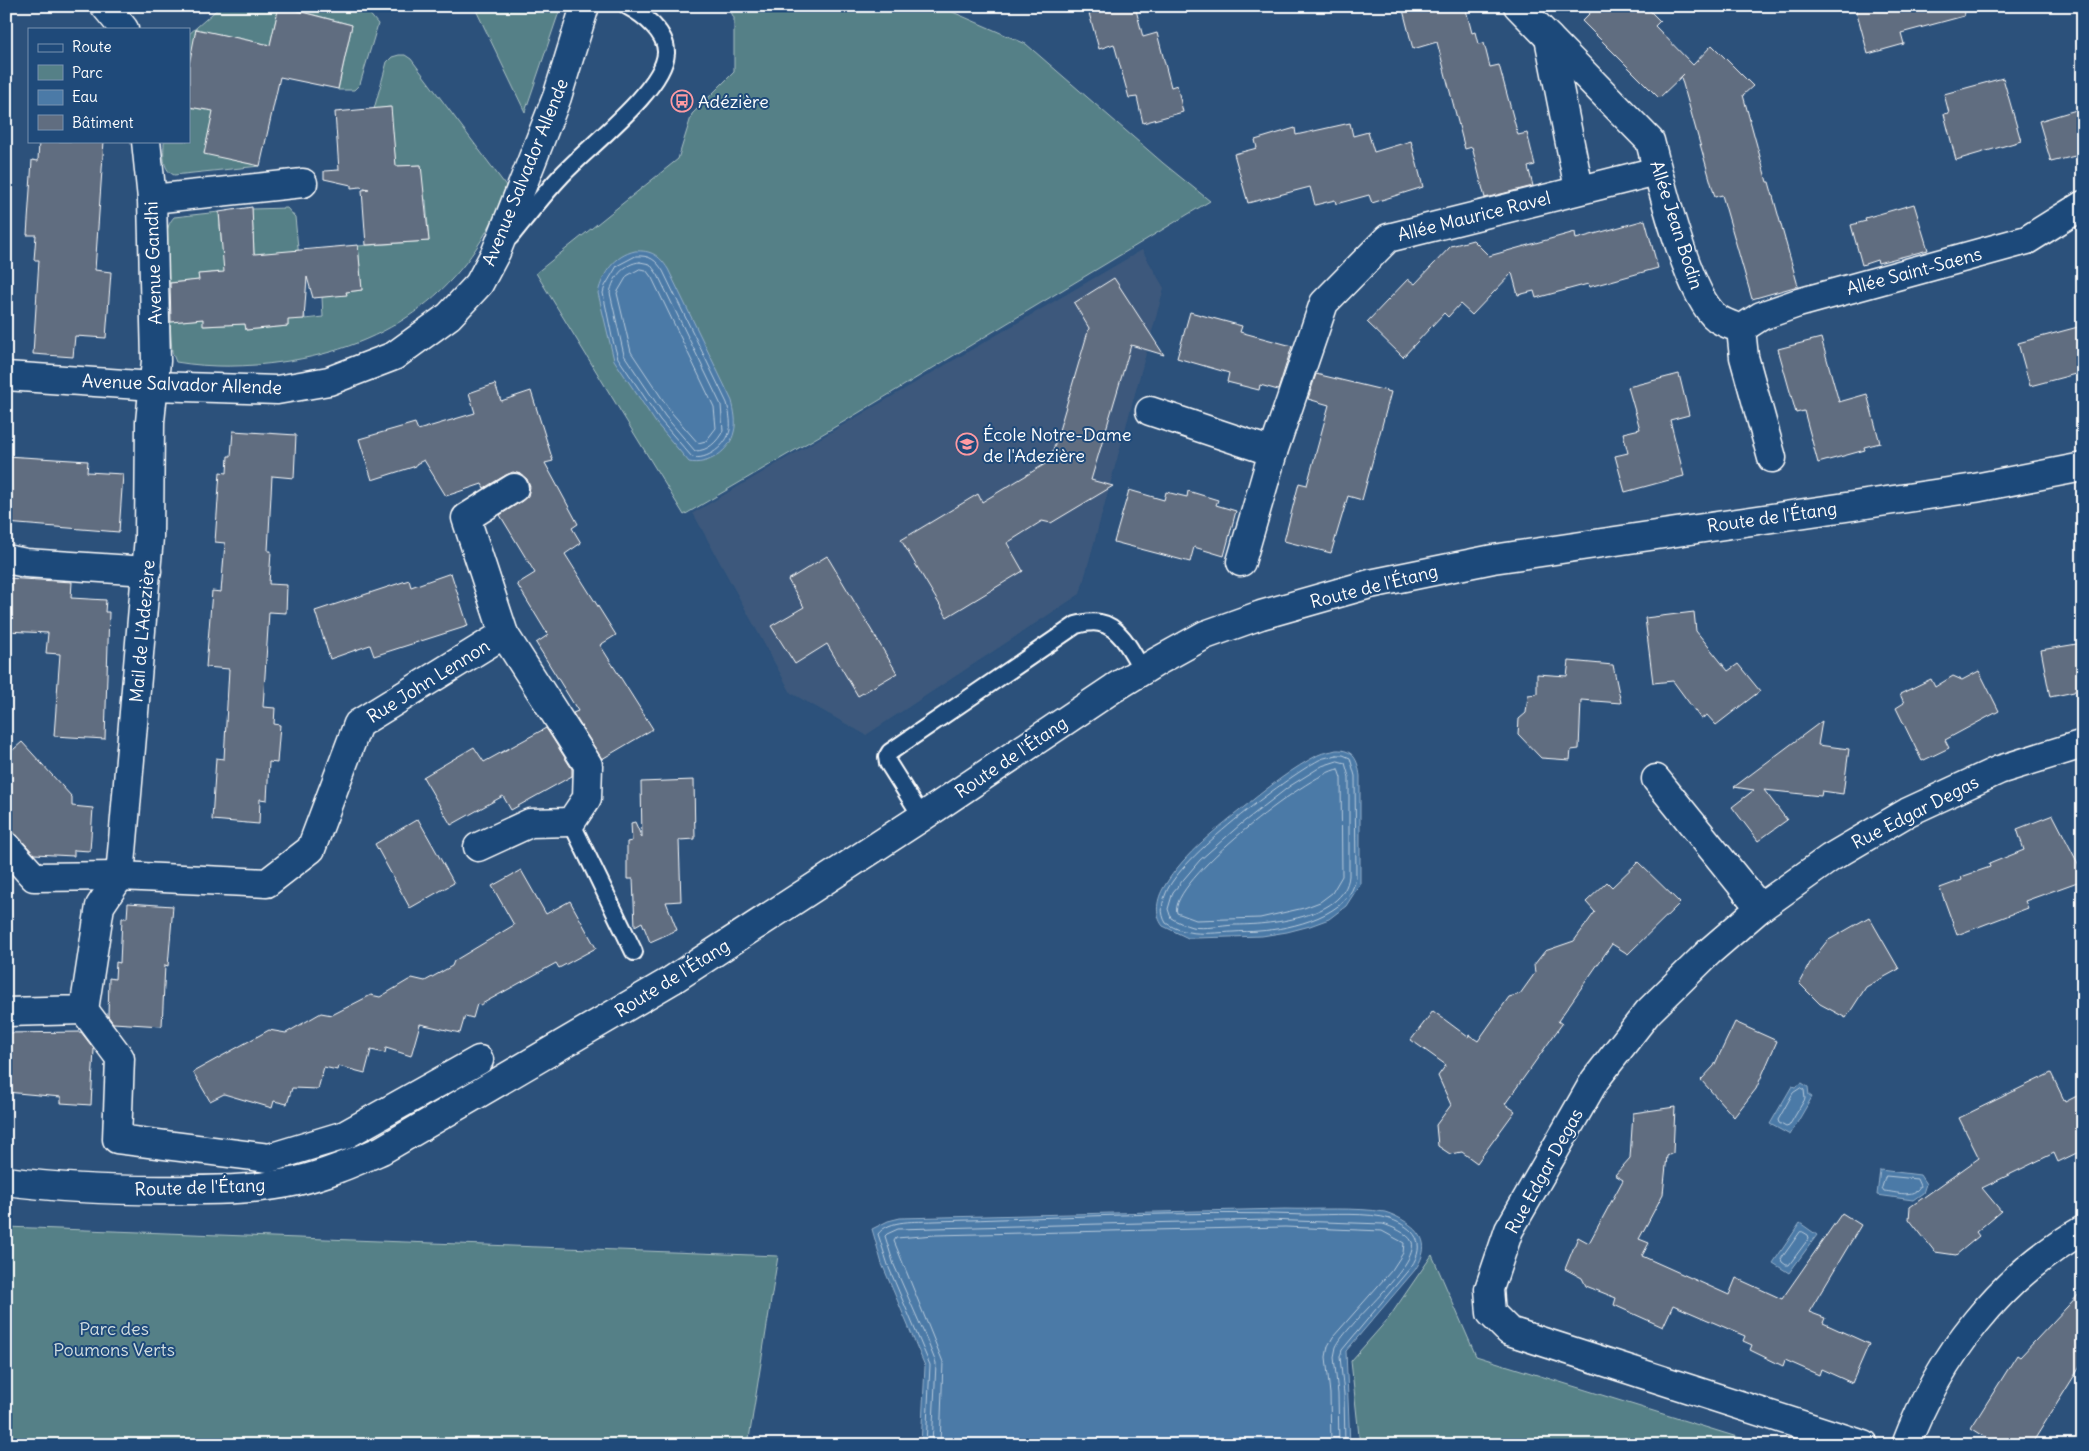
<svg xmlns="http://www.w3.org/2000/svg" width="2089" height="1451" font-family="Delius,sans-serif">
  <style>
    .built { fill: #3c597c }
    .green { fill: #558087; stroke: #aac0c3 }
    .water { fill: #4b7aa7; stroke: #93afca }
    .lines { fill: none; stroke-linecap: round; stroke-linejoin: round }
    .shore { stroke: #b7cadc; stroke-width: 1 }
    .building { fill: #606d80; stroke: #fff }
    .service-casing { stroke: #fff; stroke-width: 20 }
    .minor-casing { stroke: #fff; stroke-width: 31 }
    .tertiary-casing { stroke: #fff; stroke-width: 31 }
    .service { stroke: #1f4a7a; stroke-width: 16 }
    .minor { stroke: #1f4a7a; stroke-width: 28 }
    .tertiary { stroke: #1f4a7a; stroke-width: 28 }
    .labels { text-anchor: middle; dominant-baseline: central; stroke-width: 4; stroke-linejoin: round; paint-order: stroke }
    .poi-label { font-size: 18px; fill: #fff; stroke: #1f4a7a; text-anchor: start }
    .street-label { font-size: 18px; fill: #fff; stroke: #1f4a7a }
    .park-label { font-size: 18px; fill: #d4dfe1; stroke: #1f4a7a }
  </style>
  <rect width="100%" height="100%" fill="#2c517b"/>
  <filter id="ink" filterUnits="userSpaceOnUse"><feTurbulence type="fractalNoise" baseFrequency=".02" numOctaves="2"/><feDisplacementMap in="SourceGraphic" scale="10" xChannelSelector="R" yChannelSelector="G"/><feConvolveMatrix kernelMatrix="1 2 1 2 8 2 1 2 1" color-interpolation-filters="sRGB"/></filter>
  <g filter="url(#ink)">
    <path class="built" d="M1142 250 1164 288 1080 594 866 735 791 693 693 513Z"/>
    <g class="green">
      <path d="M221 6H279L270 45 213 33 206 65 190 61 189 65V34Z"/>
      <path d="M281 6H363L378 24 360 84 354 90H338L352 25Z"/>
      <path d="M474 6H561L525 112Z"/>
      <path d="M728 6H939L1026 44 1163 163 1210 201 845 421 684 515 536 273 678 159 692 114 734 72V18Z"/>
      <path d="M399 55H405L411 59 507 187C469 290 390 347 282 362 248 367 211 368 176 362L172 352 170 322 203 319 204 326 245 324 246 330 288 326 284 273 255 283 220 272 199 274V280L168 283C167 263 160 232 174 217L219 212 221 242 238 240 239 255 254 253 252 209 287 208 295 217 305 319 323 317 322 297 347 294 346 292 362 290 358 246 429 241 426 200 405 201 422 183 421 165 396 166 390 107 374 109 387 62 392 57Z"/>
      <path d="M210 93 217 95 204 153 260 166 174 175C161 169 164 153 164 141H189V107L206 110Z"/>
      <path d="M6 1227 778 1256 748 1445H6Z"/>
      <path d="M1432 1255 1476 1356 1763 1445H1360L1351 1361 1388 1319Z"/>
    </g>
    <g class="water">
      <path d="M635 251C651 250 659 255 668 269L732 401C734 410 737 422 734 432 730 451 708 466 689 462L656 423 614 360 598 293C603 273 614 256 635 251Z"/>
      <path d="M1336 750C1354 749 1358 761 1360 776V884L1346 906 1329 919 1310 926 1287 932 1262 936 1196 938H1188L1163 926C1154 915 1157 898 1164 887 1184 853 1218 828 1249 803 1270 786 1293 768 1318 755 1324 752 1330 752 1336 750Z"/>
      <path d="M1802 1083 1808 1087 1809 1095 1812 1097 1790 1135 1770 1124 1792 1086 1795 1087Z"/>
      <path d="M1880 1170 1920 1175 1926 1184 1923 1193 1913 1200 1877 1195Z"/>
      <path d="M1285 1209C1316 1210 1355 1207 1385 1212 1392 1214 1400 1218 1406 1222 1427 1236 1428 1250 1415 1270L1346 1351 1350 1445H921L925 1366 882 1264 872 1229 888 1221 900 1218Z"/>
      <path d="M1800 1223 1817 1235 1789 1273 1773 1263Z"/>
    </g>
    <g class="lines">
      <g class="shore">
        <path d="M636 256C650 255 656 260 663 271L727 403C729 411 731 421 730 430 727 445 707 461 692 457L660 420 618 358 612 337 603 293 605 286 617 266Z"/>
        <path d="M640 262 650 264 658 275 721 405 723 431C717 442 708 451 695 451L665 416 624 355 610 293C613 278 624 263 640 262Z"/>
        <path d="M640 269 646 270 652 278 714 407 716 428 706 441 698 443 671 412 631 352 617 293 627 276Z"/>
        <path d="M1337 755H1343L1350 758 1355 776 1356 877C1352 915 1291 929 1259 931 1251 932 1242 931 1233 932 1210 933 1186 937 1166 923 1160 913 1162 903 1166 893 1179 858 1284 779 1319 760 1325 757 1330 757 1337 755Z"/>
        <path d="M1338 761 1345 763 1349 777V876C1345 919 1266 925 1234 925 1221 926 1205 929 1192 927 1185 925 1177 922 1171 918L1168 909 1173 892 1200 860 1241 824 1290 786 1322 766Z"/>
        <path d="M1338 769 1341 778 1342 876 1332 893 1320 902 1304 908 1260 918 1196 920 1177 913C1167 883 1309 773 1338 769Z"/>
        <path d="M1801 1088 1804 1090 1805 1099 1789 1126 1786 1127 1779 1123 1778 1120 1793 1093Z"/>
        <path d="M1886 1176 1917 1179 1920 1186C1914 1199 1896 1192 1884 1191L1882 1188Z"/>
        <path d="M1803 1232 1808 1235 1809 1238 1789 1265H1786L1782 1262 1781 1259 1800 1232Z"/>
        <path d="M926 1445 930 1365 889 1268 878 1234C889 1219 917 1222 934 1221 1058 1218 1183 1210 1307 1215 1329 1215 1370 1212 1390 1219 1415 1228 1427 1243 1411 1267L1342 1350 1340 1357 1344 1394 1345 1445"/>
        <path d="M932 1445 936 1363 927 1340 894 1265 885 1236 887 1234 898 1229 934 1228 1266 1220 1383 1224C1392 1227 1408 1233 1412 1242 1419 1266 1346 1324 1336 1347L1334 1357 1338 1394 1339 1445"/>
        <path d="M940 1445 943 1362 894 1241 896 1238 935 1235 1285 1227 1382 1231 1404 1243 1403 1253 1392 1270 1333 1337 1328 1346 1326 1357 1330 1394 1331 1445"/>
      </g>
    </g>
    <g class="building">
      <path d="M279 6 352 25 338 89 280 77 260 166 204 154 213 111 189 107V65L196 29 270 45Z"/>
      <path d="M1087 6H1135L1143 37 1157 33 1171 87 1177 85 1183 112 1143 123 1137 97 1129 98 1114 44 1099 49Z"/>
      <path d="M1402 6H1465L1472 33 1475 32 1478 44 1484 43 1490 67 1499 65 1518 135 1527 133 1535 165 1528 167 1533 186 1485 198 1472 147 1465 149 1437 42 1413 49Z"/>
      <path d="M1597 6H1645L1660 21 1655 26 1693 65 1712 45 1753 86 1743 95 1767 182H1769L1798 286 1752 299 1722 195 1715 197 1681 77 1684 74 1659 98 1582 21Z"/>
      <path d="M1855 6H1963L1964 16 1901 33 1904 44 1868 54Z"/>
      <path d="M2003 78 2021 141 1956 160 1944 114 1949 113 1944 94Z"/>
      <path d="M391 107 396 166 421 165 429 241 366 245 362 190 369 189 360 187 351 188V185L324 179V171L339 170 335 112Z"/>
      <path d="M2083 108V154L2051 162 2039 121Z"/>
      <path d="M1350 123 1353 136 1368 132 1374 152 1411 141 1423 187 1372 203 1369 195 1336 204 1335 200 1315 205 1310 187 1248 203 1234 154 1257 148 1255 140 1295 128 1296 135Z"/>
      <path d="M39 141H104L95 270 111 272 106 338 75 336 73 357 33 354 39 260H34L36 235H27L32 160 38 161Z"/>
      <path d="M1914 204 1928 250 1878 263 1877 260 1862 265 1851 225 1866 221 1865 218Z"/>
      <path d="M252 207 254 254 358 245 362 290 346 292 347 295 313 298 307 277 304 319 288 320V326L246 330 245 324 203 326V319L171 322 170 283 199 280 198 274 224 272 219 212Z"/>
      <path d="M1645 220 1658 268 1589 287 1588 284 1536 298 1534 291 1518 295 1512 273 1472 315 1460 304 1448 317 1444 313 1403 357 1367 322 1408 279 1415 284 1451 246 1473 240 1489 256 1575 232 1576 239Z"/>
      <path d="M1114 278 1164 355 1131 345 1091 480 1113 486 1051 523 1042 521 1007 543 1023 571 947 617 901 540 978 494 982 502 1050 461 1089 328 1074 303Z"/>
      <path d="M1190 312 1242 326 1240 332 1292 346 1278 390 1260 385 1259 390 1227 382 1229 373 1177 358Z"/>
      <path d="M2078 327 2083 342V372L2030 386 2018 343Z"/>
      <path d="M1821 338 1839 402 1867 394 1880 443 1864 447 1865 450 1818 463 1804 411 1796 413 1778 349Z"/>
      <path d="M1316 374 1391 392 1362 500 1348 496 1331 553 1284 541 1299 483 1307 485 1329 405 1308 399Z"/>
      <path d="M1679 374 1689 415 1670 420 1684 476 1625 492 1615 456 1628 453 1623 433 1640 429 1628 387Z"/>
      <path d="M495 384 501 401 531 391 553 461 545 463 578 524 572 528 581 543 565 554 616 635 600 645 653 729 602 759 573 713 578 711 536 643 548 635 517 584 535 573 500 515 522 501 528 496 530 487 527 479 521 474 513 472 506 475 484 488 482 484 446 496 424 460 416 464V466L372 480 359 439 415 423 418 430 475 413 469 393Z"/>
      <path d="M233 431 296 435 294 478 272 476 268 551H271L269 584 287 585 286 613 269 612 263 707 275 708 274 724 280 725 277 763 269 762 267 800 260 799 259 824 212 820 216 758 224 759 229 669 206 667 212 591 221 592 225 543 215 542 220 472 227 473 228 456H231Z"/>
      <path d="M6 456 88 461 87 472 123 474 119 532 6 523Z"/>
      <path d="M1129 490 1164 500 1166 492 1187 497 1188 491 1218 500 1216 505 1236 511 1224 556 1194 547 1190 562 1114 542Z"/>
      <path d="M827 556 897 673 858 696 827 644 795 664 771 626 804 607 788 580Z"/>
      <path d="M451 573 468 626 374 656 370 645 330 659 315 611 409 580 411 587Z"/>
      <path d="M6 578 72 582 71 598 106 600 105 612H109L105 739 54 736 60 654 46 653 48 633 6 631Z"/>
      <path d="M1694 612 1696 631 1728 671 1738 664 1760 691 1716 725 1707 715 1701 719 1673 681 1653 683 1645 618Z"/>
      <path d="M2083 643V679L2074 692 2050 697 2041 650Z"/>
      <path d="M1569 661 1613 665 1621 703 1581 700 1579 749 1571 750 1570 760 1541 758 1518 734 1519 719 1526 713 1528 695 1537 694V674L1567 676Z"/>
      <path d="M1979 671 1999 711 1945 740 1949 748 1922 761 1896 708 1904 703 1900 694 1931 679 1935 687 1953 676 1962 680Z"/>
      <path d="M1822 721 1818 745 1849 749 1843 794 1822 791 1821 796 1764 790 1787 820 1758 841 1732 807 1754 790 1734 787Z"/>
      <path d="M546 728 572 769V776L511 810 503 796 451 825 423 777 474 747 484 762Z"/>
      <path d="M22 742 72 797V806L93 808 90 851 74 850V856L34 854 17 835 6 831V756Z"/>
      <path d="M694 780 695 839 679 840 681 901 666 902 677 930 650 942 642 922 635 926 633 879H627V842L632 841 631 823 635 822 642 838 641 782Z"/>
      <path d="M2053 815 2083 873V880L2025 901 2028 908 1957 935 1940 888 1962 880 1961 877 1990 867 1989 864 2024 850 2017 829Z"/>
      <path d="M418 819 454 883 410 908 375 844Z"/>
      <path d="M1638 862 1680 903 1628 954 1612 944 1558 1021 1562 1024 1505 1104 1515 1111 1477 1163 1462 1152 1450 1154 1438 1146 1436 1125 1451 1105 1438 1076 1446 1065 1411 1040 1433 1011 1468 1037 1469 1035 1478 1041 1509 997 1520 994 1535 973 1534 965 1545 951 1574 941 1595 912 1586 902 1607 882 1612 887Z"/>
      <path d="M521 870 546 914 570 901 596 948 559 968 556 963 480 1005 477 1004 473 1018 465 1016 460 1033 420 1024 411 1056 386 1048 385 1053 371 1050 365 1073 338 1066 337 1070 324 1067 318 1089 292 1088 287 1104 274 1101 272 1108 224 1094 210 1101 193 1072 269 1030 286 1033 321 1013 332 1015 371 995 380 997 412 978 425 981 452 966 454 961 514 925 492 886Z"/>
      <path d="M128 903 173 906 168 966 165 965 162 1026 113 1023 108 1016 109 978 115 979 116 962 120 963 122 918H127Z"/>
      <path d="M1869 917 1899 969 1866 987 1846 1018 1820 1004 1799 983 1810 963 1827 941Z"/>
      <path d="M1735 1022 1777 1041 1756 1089 1734 1117 1701 1080 1714 1066Z"/>
      <path d="M81 1032 94 1049 91 1105 61 1103V1097L6 1092V1033Z"/>
      <path d="M2051 1073 2065 1102 2083 1093V1150L2058 1162 2054 1153 1982 1188 2001 1211 1976 1232 1979 1236 1956 1255 1935 1252 1909 1219 1910 1207 1979 1158 1959 1118Z"/>
      <path d="M1675 1107 1673 1153 1667 1156 1663 1194 1639 1239 1649 1243 1642 1256 1729 1295 1736 1278 1782 1299 1842 1213 1861 1225 1809 1312 1825 1318 1823 1323 1869 1344 1852 1383 1821 1369 1819 1375 1785 1360 1783 1366 1750 1350 1752 1345 1743 1341 1745 1336 1673 1305 1663 1327 1614 1305 1616 1298 1586 1286 1582 1278 1565 1269 1578 1237 1589 1243 1623 1180 1615 1175 1630 1158 1633 1113Z"/>
      <path d="M2083 1290V1362L2031 1445H1998L1971 1428 2017 1355 2020 1357Z"/>
    </g>
    <g class="lines">
      <g class="service-casing">
        <g id="service">
          <path d="M510 237C527 216 543 195 561 176 586 148 664 90 666 53 667 33 644 15 627 6"/>
          <path d="M922 817 888 763 887 757 890 752 1076 625C1084 623 1092 621 1100 623 1120 626 1133 654 1142 670"/>
          <path d="M571 822 634 952"/>
        </g>
      </g>
      <g class="minor-casing">
        <g id="minor">
          <path d="M105 6 124 29"/>
          <path d="M1518 6 1650 141C1659 177 1689 298 1717 318 1723 323 1734 326 1741 329L1744 357 1772 458"/>
          <path d="M1549 38 1579 189"/>
          <path d="M152 199 303 183"/>
          <path d="M1741 329 1761 316 1798 303 2027 240 2083 205"/>
          <path d="M6 376 154 386 277 390 329 381 394 356 449 316 479 284 496 252 557 97 585 6"/>
          <path d="M1150 411 1273 452"/>
          <path d="M6 559 26 563 147 571"/>
          <path d="M1241 562 1273 452 1324 303 1388 238 1657 171"/>
          <path d="M1656 779 1760 908"/>
          <path d="M6 846 34 877 120 876 267 883 311 849 358 724 504 634 466 518 514 488"/>
          <path d="M478 847 530 823 571 822 587 798 588 765 504 634"/>
          <path d="M84 1010 120 1058 117 1139 269 1158 345 1135 479 1060"/>
          <path d="M6 1012 84 1010 100 906 120 876 149 537 150 422 156 361 152 199 146 141"/>
          <path d="M1864 1445 1509 1331 1491 1313 1489 1289 1509 1230 1595 1080 1648 1012 1709 952 1760 908 1830 858 1908 812 1999 770 2083 744"/>
          <path d="M1906 1445C1939 1357 2000 1277 2083 1230"/>
        </g>
      </g>
      <g class="tertiary-casing">
        <path id="tertiary" d="M6 1181C66 1189 127 1191 188 1190 225 1190 261 1189 297 1181 327 1174 354 1162 382 1150L672 980 922 817 1114 688 1158 661 1205 635 1261 615 1370 584 1493 559 1975 488 2083 467"/>
      </g>
      <use href="#service" class="service"/>
      <use href="#minor" class="minor"/>
      <use href="#tertiary" class="tertiary"/>
    </g>
  </g>
  <defs>
    <g id="bus-ring" transform="scale(1.125)"><circle r="9.5" fill="#1f4a7a" stroke="#ff9aa2" stroke-width="1.5"/><path d="M-5-6H5V4H4V6H2V4H-2V6H-4V4H-5ZM-3.5-4V0h7V-4ZM-3.5 1.2v1.5H-2V1.2ZM2 1.2v1.5H3.5V1.2Z" fill="#ff9aa2"/></g>
    <g id="school-ring" transform="scale(1.125)"><circle r="9.5" fill="#1f4a7a" stroke="#ff9aa2" stroke-width="1.5"/><path d="M0-5L7-2L0 1L-7-2ZM-4 1L0 2.5L4 1V4Q0 6-4 4Z" fill="#ff9aa2"/></g>
  </defs>
  <g fill-rule="evenodd">
    <use href="#bus-ring" x="682" y="101"/>
    <use href="#school-ring" x="967" y="444"/>
  </g>
  <g class="labels">
    <g class="poi-label">
      <text x="698" y="101">Adézière</text>
      <text x="983" y="434">École Notre-Dame<tspan x="983" dy="21">de l'Adezière</tspan></text>
    </g>
    <g class="street-label">
      <text transform="translate(525 172) rotate(-68)">Avenue Salvador Allende</text>
      <text transform="translate(1474 216) rotate(-14)">Allée Maurice Ravel</text>
      <text transform="translate(1677 225) rotate(72)">Allée Jean Bodin</text>
      <text transform="translate(153 263) rotate(-92)">Avenue Gandhi</text>
      <text transform="translate(1914 271) rotate(-15)">Allée Saint-Saens</text>
      <text transform="translate(182 384) rotate(2)">Avenue Salvador Allende</text>
      <text transform="translate(1772 517) rotate(-8)">Route de l'Étang</text>
      <text transform="translate(1374 586) rotate(-14)">Route de l'Étang</text>
      <text transform="translate(142 631) rotate(-85)">Mail de L'Adezière</text>
      <text transform="translate(428 681) rotate(-32)">Rue John Lennon</text>
      <text transform="translate(1011 757) rotate(-34)">Route de l'Étang</text>
      <text transform="translate(1915 812) rotate(-27)">Rue Edgar Degas</text>
      <text transform="translate(672 978) rotate(-32)">Route de l'Étang</text>
      <text transform="translate(1544 1171) rotate(-61)">Rue Edgar Degas</text>
      <text transform="translate(200 1187) rotate(-2)">Route de l'Étang</text>
    </g>
    <g class="park-label">
      <text x="114" y="1328">Parc des<tspan x="114" dy="21">Poumons Verts</tspan></text>
    </g>
  </g>
  <rect width="2089" height="1451" fill="none" stroke="#1f4a7a" stroke-width="25"/>
  <rect x="12" y="12" width="2064" height="1426" fill="none" stroke="#fff" stroke-width="2" filter="url(#ink)"/>
  <rect x="28" y="28" width="162" height="115" fill="#1f4a7a" stroke="#7992af"/>
  <rect x="38" y="44" width="25" height="8" fill="#1f4a7a" stroke="#7992af"/>
  <text x="72" y="52" font-size="15" fill="#ffffff">Route</text>
  <rect x="38" y="65" width="25" height="15" fill="#558087" stroke="#7992af"/>
  <text x="72" y="78" font-size="15" fill="#ffffff">Parc</text>
  <rect x="38" y="90" width="25" height="15" fill="#4b7aa7" stroke="#7992af"/>
  <text x="72" y="102" font-size="15" fill="#ffffff">Eau</text>
  <rect x="38" y="115" width="25" height="15" fill="#606d80" stroke="#7992af"/>
  <text x="72" y="128" font-size="15" fill="#ffffff">Bâtiment</text>
</svg>
